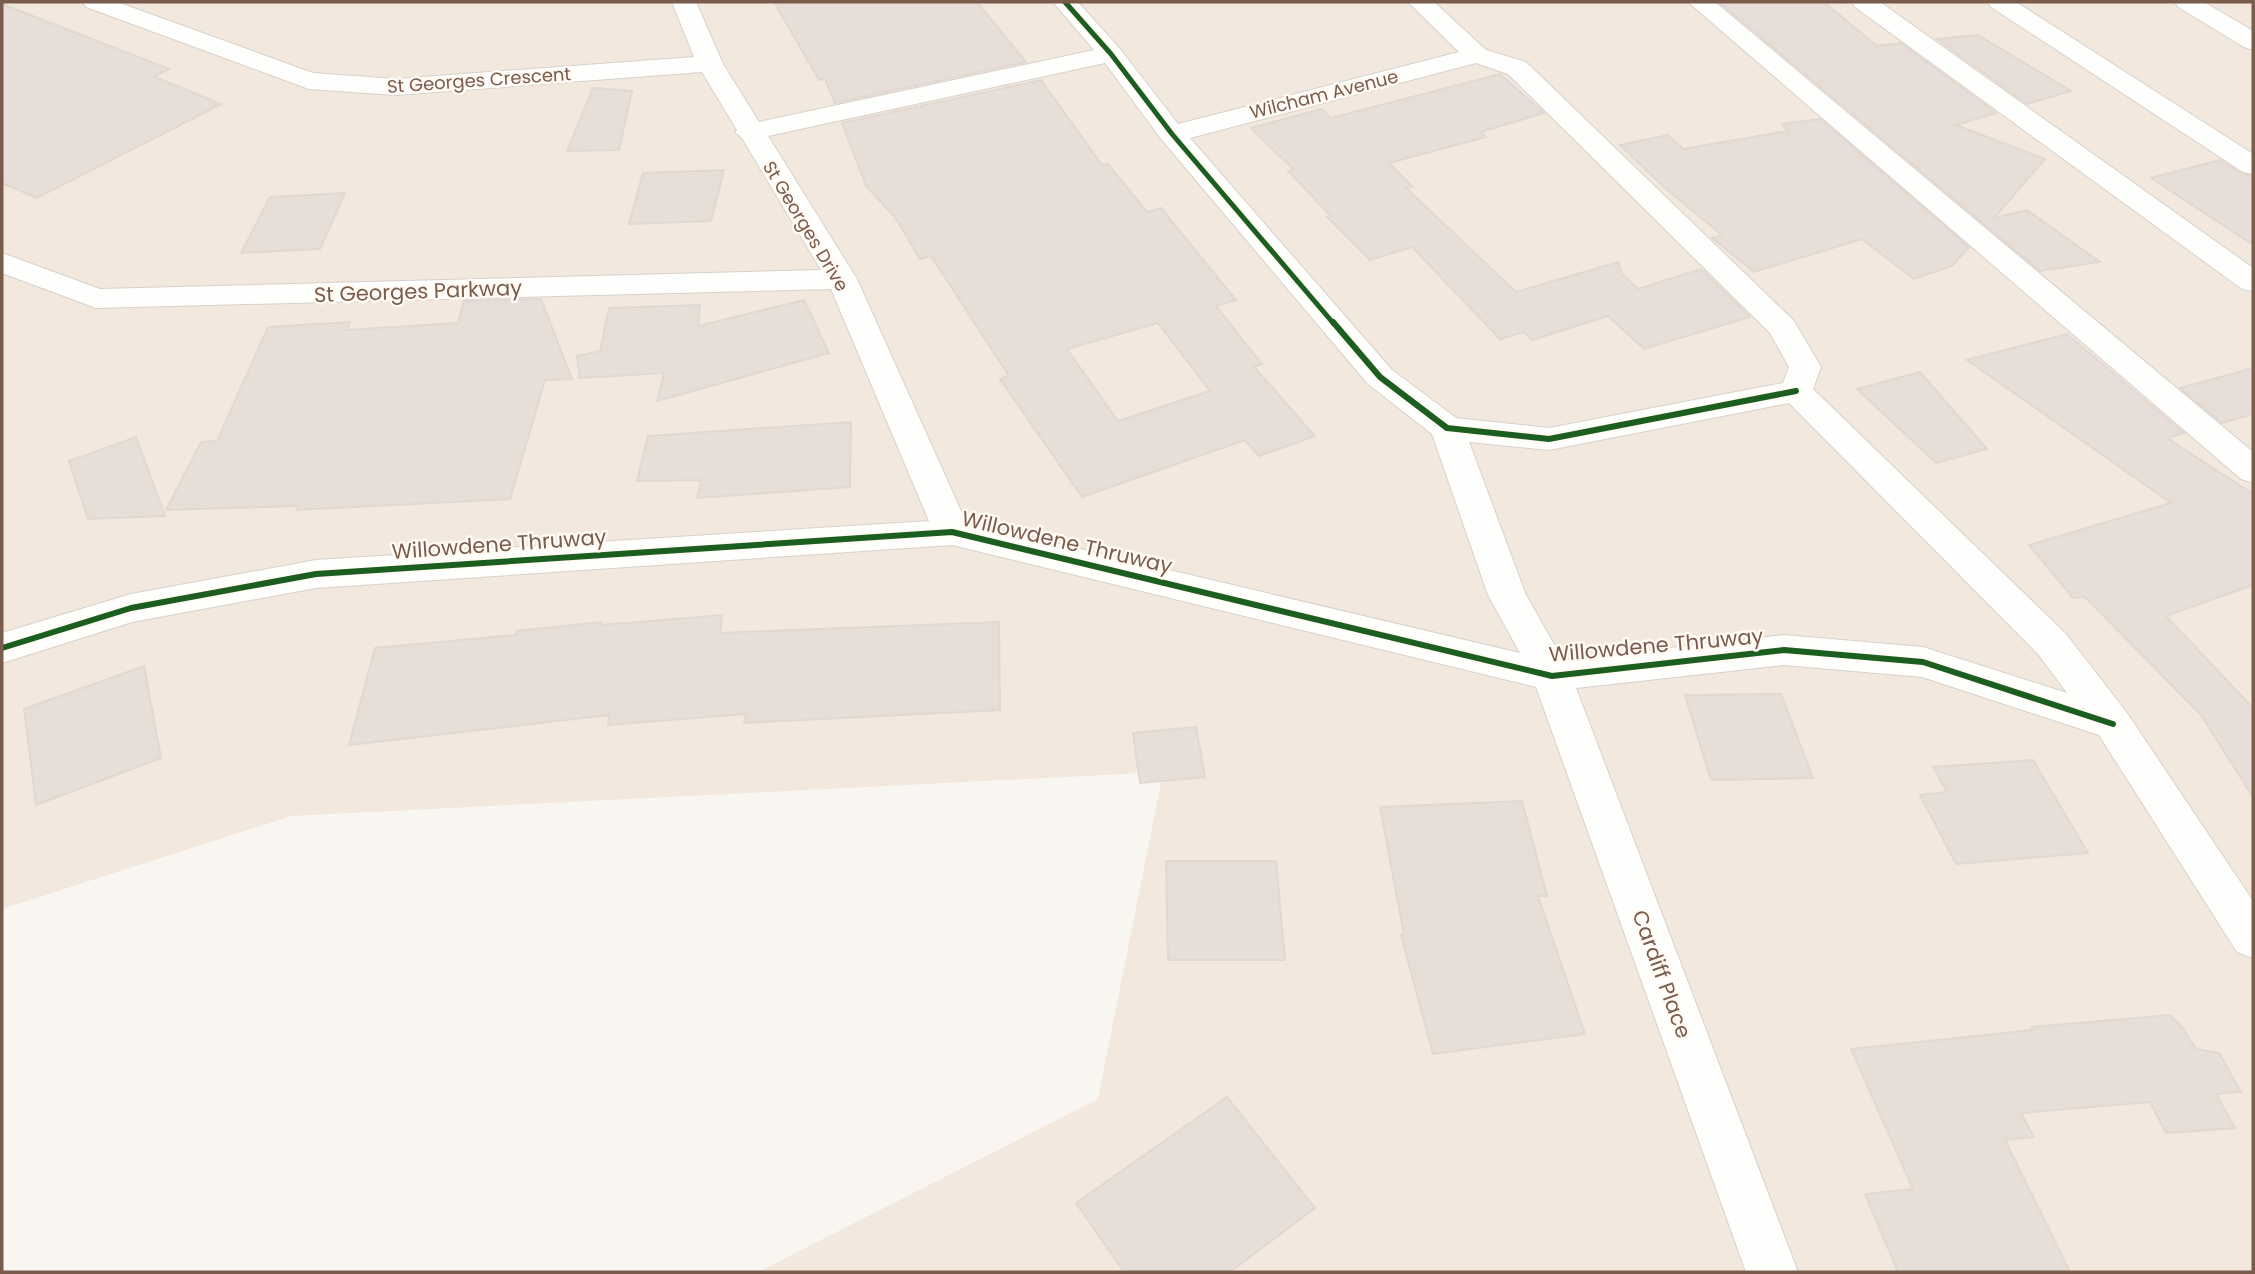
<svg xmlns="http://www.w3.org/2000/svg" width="2255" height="1274" font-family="Poppins,sans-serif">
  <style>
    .residential { fill: #f2e8de }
    .building { fill: #e6ded7; stroke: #e2d8d2; stroke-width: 2; fill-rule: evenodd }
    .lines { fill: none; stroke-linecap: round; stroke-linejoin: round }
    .minor-casing { stroke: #d7d1cb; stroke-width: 2 }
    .minor { fill: #fefefd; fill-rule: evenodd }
    .cycleway-far1-casing { stroke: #fffaf3; stroke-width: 9 }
    .cycleway-casing { stroke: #fffaf3; stroke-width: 10 }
    .cycleway-far1 { stroke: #1b5e20; stroke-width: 5 }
    .cycleway { stroke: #1b5e20; stroke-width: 6 }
    .labels { text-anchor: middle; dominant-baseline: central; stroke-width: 5; stroke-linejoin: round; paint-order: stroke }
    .far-street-label { font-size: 18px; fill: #7a5c4d; stroke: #fffaf3 }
    .street-label { font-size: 21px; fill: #7a5c4d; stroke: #fffaf3 }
  </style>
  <rect width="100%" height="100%" fill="#f9f5f0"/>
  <path class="residential" d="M2 2H2253V1272H758L1098 1099 1163 772 291 816 2 909Z"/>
  <g class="building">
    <path d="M774 2H977L1026 62 835 103 825 79 819 80Z"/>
    <path d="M1719 2H1824L1877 46 1901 43 1996 113 1956 125 2045 159 1994 218 2027 210 2100 262 2040 271Z"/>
    <path d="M2 4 169 69 155 77 221 104 37 198 2 183Z"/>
    <path d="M1978 35 2071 91 2027 104 1937 39Z"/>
    <path d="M1500 74 1544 113 1480 132 1486 137 1389 163 1413 187 1406 188 1516 292 1618 262 1622 274 1638 289 1701 269 1750 317 1644 349 1608 316 1532 340 1524 332 1500 339 1412 247 1370 260 1327 217 1331 216 1288 171 1293 169 1251 128 1321 109 1331 118Z"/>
    <path d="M1041 80 1102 165 1108 164 1147 212 1161 208 1236 300 1216 306 1262 364 1254 367 1315 436 1259 456 1245 440 1082 497 1000 379 1009 376 931 256 920 259 895 217 866 186 842 123ZM1158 323 1210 391 1118 421 1067 349Z"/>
    <path d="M593 88 632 91 619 150 567 151Z"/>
    <path d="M1820 119 1969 247 1952 266 1914 279 1862 239 1754 272 1712 238 1722 235 1664 187 1620 145 1668 135 1683 149 1788 131 1782 124Z"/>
    <path d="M2220 160 2242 174 2253 176V245L2151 178Z"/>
    <path d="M724 170 711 221 629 224 643 173Z"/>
    <path d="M345 193 320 249 241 253 270 197Z"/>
    <path d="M541 299 572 379 545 380 510 499 297 510 299 506 166 510 201 442 217 441 268 327 350 322 347 330 458 323 464 301Z"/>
    <path d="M804 300 829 353 657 401 664 373 580 378 577 356 600 351 609 308 700 305 698 326Z"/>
    <path d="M2067 334 2184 433 2167 438 2253 494V585L2166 616 2253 708V797L2201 715 2085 597 2073 598 2029 545 2171 503 1967 360Z"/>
    <path d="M2253 368V414L2222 423 2180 388Z"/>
    <path d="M1920 372 1987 449 1936 463 1857 389Z"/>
    <path d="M851 422 850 487 697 498 701 480 637 481 648 436Z"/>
    <path d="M136 437 165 516 88 519 69 461Z"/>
    <path d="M722 615 720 633 999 622 1000 710 744 723 746 714 608 725 609 715 349 745 375 648 516 635 517 631 602 622V625Z"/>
    <path d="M144 666 161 758 36 805 24 709Z"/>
    <path d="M1781 694 1813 778 1711 780 1685 695Z"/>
    <path d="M1196 727 1205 777 1140 783 1133 733Z"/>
    <path d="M2033 760 2088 853 1956 864 1920 795 1947 792 1933 767Z"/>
    <path d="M1522 801 1547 896H1538L1585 1034 1433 1054 1401 935 1404 934 1380 807Z"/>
    <path d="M1166 861H1276L1285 960H1168Z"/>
    <path d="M2170 1015 2183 1028 2196 1049 2219 1053 2241 1092 2216 1094 2235 1128 2166 1133 2150 1102 2021 1113 2034 1137 2005 1140 2070 1272H1898L1865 1194 1913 1189 1851 1049 2033 1030 2032 1027Z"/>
    <path d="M1227 1097 1315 1208 1230 1272H1124L1076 1203Z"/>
  </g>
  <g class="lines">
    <g class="minor-casing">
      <g id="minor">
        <path d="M83 2H117L313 73 396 79 694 57 672 2H696L723 64 759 122 1094 50 1053 2H1078L1120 49 1178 124 1459 52 1408 2H1434L1486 50 1526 62 1794 321 1821 367 1813 389 2066 634 2127 713 2253 901V958L2237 952 2099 735 1922 677 1784 665 1576 688 1798 1272H1746L1536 687 952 545 316 588 132 622 2 663V633L131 594 316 560 929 521 831 289 96 308 2 273V253L100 289 821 270 742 138 735 132 737 130 702 72 396 95 309 89 86 7ZM1105 63 1162 140 1368 384 1432 434 1488 595 1520 653 966 522 857 279 768 136ZM1476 63 1508 74 1770 333 1789 367 1783 383 1549 428 1456 418 1392 370 1190 138ZM1789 403 2038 654 2067 693 1923 647 1784 635 1563 660 1526 595 1469 442 1549 450Z"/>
        <path d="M1688 2H1715L2253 452V483L2241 479Z"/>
        <path d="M1852 2H1880L2253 268V291L2242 289 1855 7Z"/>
        <path d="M1988 2H2016L2253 154V174L2243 172 1991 7Z"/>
        <path d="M2175 2H2204L2253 31V50L2244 47 2178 7Z"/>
      </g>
    </g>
    <use href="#minor" class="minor"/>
    <g class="cycleway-far1-casing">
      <path id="cycleway-far1" d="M1065 2 1111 54 1172 134 1334 324"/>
    </g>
    <g class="cycleway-casing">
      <g id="cycleway">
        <path d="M1333 322 1380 377 1447 428 1549 439 1796 391"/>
        <path d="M2 648 131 608 316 574 952 532 1552 676 1784 650 1923 662 2113 724"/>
      </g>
    </g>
    <use href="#cycleway-far1" class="cycleway-far1"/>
    <use href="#cycleway" class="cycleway"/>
  </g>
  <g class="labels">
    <g class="far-street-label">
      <text transform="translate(479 80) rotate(-4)">St Georges Crescent</text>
      <text transform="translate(1324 94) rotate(-14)">Wilcham Avenue</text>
      <text transform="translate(806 226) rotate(59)">St Georges Drive</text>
    </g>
    <g class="street-label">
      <text transform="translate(418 291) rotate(-2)">St Georges Parkway</text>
      <text transform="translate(1067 542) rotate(13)">Willowdene Thruway</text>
      <text transform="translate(499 544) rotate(-4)">Willowdene Thruway</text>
      <text transform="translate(1656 645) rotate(-5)">Willowdene Thruway</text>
      <text transform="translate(1662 974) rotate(70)">Cardiff Place</text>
    </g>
  </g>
  <rect width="2255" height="1274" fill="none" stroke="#7a5c4d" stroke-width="7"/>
</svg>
